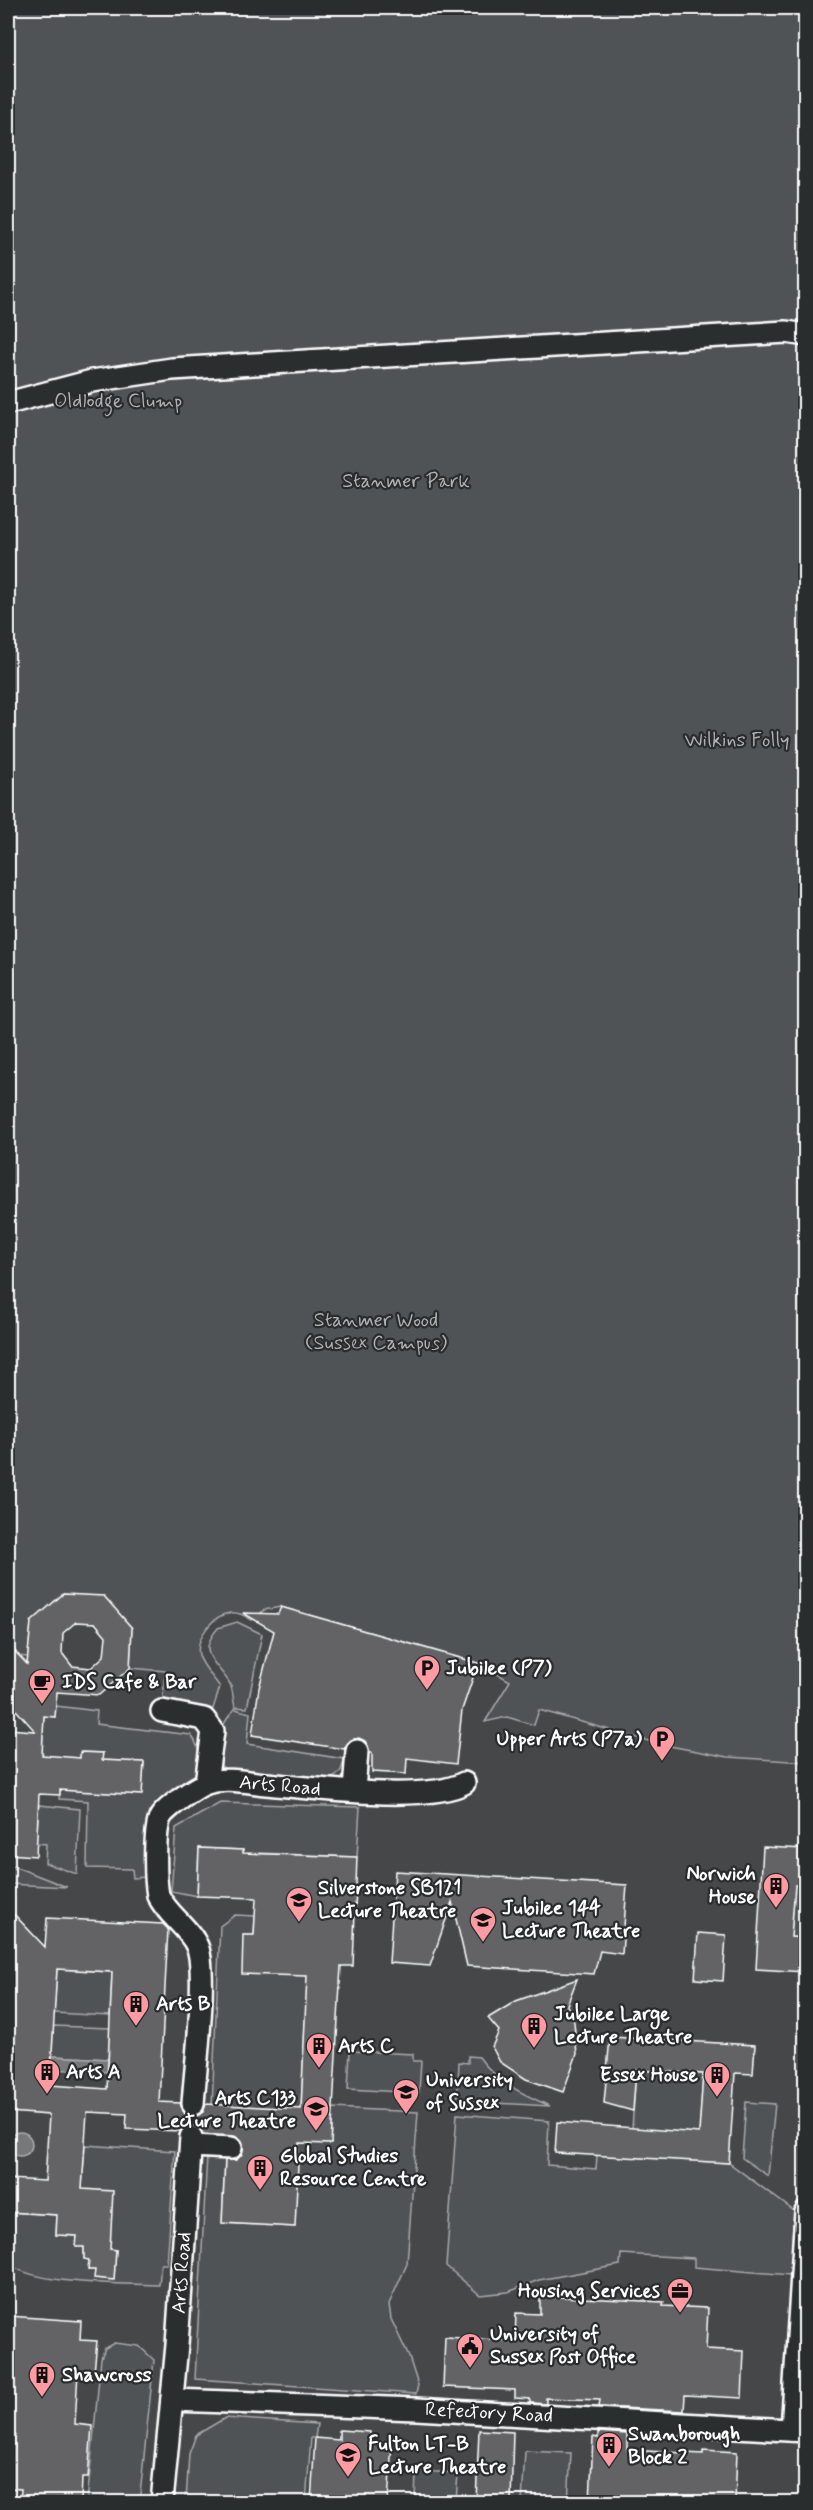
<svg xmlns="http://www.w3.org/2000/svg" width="813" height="2510" font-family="Mynerve,sans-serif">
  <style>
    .built { fill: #444748 }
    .green { fill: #505354; stroke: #a8a9aa; stroke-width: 1.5 }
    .water { fill: #767879; stroke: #adaeaf; stroke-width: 1.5 }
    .building { fill: #636465; stroke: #fff; stroke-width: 1.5; fill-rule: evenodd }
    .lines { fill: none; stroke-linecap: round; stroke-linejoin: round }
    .street-tunnel { stroke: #4b4e4f; stroke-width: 21; stroke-dasharray: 21 10; stroke-linecap: butt }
    .street-casing { stroke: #fff; stroke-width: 26 }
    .street { stroke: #2a2d2e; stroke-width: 21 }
    .labels { text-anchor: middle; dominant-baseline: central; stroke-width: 4.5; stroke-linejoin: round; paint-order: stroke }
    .park-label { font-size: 20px; fill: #b0b2b2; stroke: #2a2d2e }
    .poi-label { font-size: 20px; font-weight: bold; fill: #fff; stroke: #2a2d2e; text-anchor: start }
    .street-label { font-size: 20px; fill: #fff; stroke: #2a2d2e }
  </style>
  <rect width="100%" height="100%" fill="#373a3b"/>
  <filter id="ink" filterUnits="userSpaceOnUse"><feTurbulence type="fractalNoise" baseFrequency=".0167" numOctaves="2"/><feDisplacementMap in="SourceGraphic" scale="12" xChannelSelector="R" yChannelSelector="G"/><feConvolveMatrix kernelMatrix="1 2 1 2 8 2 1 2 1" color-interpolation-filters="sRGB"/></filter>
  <g filter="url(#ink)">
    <path class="built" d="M8 1542 268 1585 805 1727V2502H8Z"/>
    <g class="green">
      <path d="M8 8H805V1762L728 1757 659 1744 539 1710 534 1725 507 1717 485 1722 510 1681 478 1663 281 1607 264 1610 252 1620C245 1616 239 1612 230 1613 213 1615 195 1638 199 1655 202 1666 213 1677 220 1687L213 1709 163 1699 165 1671 130 1668 132 1628 104 1597 63 1594 31 1622 28 1657 14 1656 15 1651 8 1644Z"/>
      <path d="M237 1622 262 1634 247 1708 235 1707C233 1700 233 1690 230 1684 217 1662 195 1654 218 1628Z"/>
      <path d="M56 1706 97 1711 96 1724 191 1735C202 1748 202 1775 190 1788 180 1799 164 1807 152 1816L146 1877 133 1878 132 1869 87 1868 88 1801 59 1799 60 1790 141 1795 144 1763 102 1760V1753L81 1752 80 1758 60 1757 41 1762 44 1716 55 1717Z"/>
      <path d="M235 1709 250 1713 247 1744 344 1759C342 1772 339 1776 327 1780L227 1770 219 1765C216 1744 220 1724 235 1709Z"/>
      <path d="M220 1803 360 1807 357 1857 259 1853 242 1876 243 1850 199 1848 197 1896 171 1891 176 1828Z"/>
      <path d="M39 1805 80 1809 77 1874 45 1863 46 1844 36 1843Z"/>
      <path d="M8 1864 67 1887 8 1884Z"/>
      <path d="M795 1885H805V1938L791 1937Z"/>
      <path d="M235 1915 255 1916 254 1935H243L308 1964 301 2109 212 2105 220 1926Z"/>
      <path d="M57 1969 112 1972 110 2016 54 2013Z"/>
      <path d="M53 2026 110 2028 108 2059 52 2056Z"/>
      <path d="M350 2051 413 2054V2061H421L419 2093 348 2089Z"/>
      <path d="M468 2056 479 2057C497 2082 522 2094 550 2106L457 2101 459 2062 468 2063Z"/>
      <path d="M636 2070 703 2074 699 2133 632 2129Z"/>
      <path d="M746 2102 775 2104 768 2176 742 2158Z"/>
      <path d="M333 2108 418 2112 407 2264 389 2304 391 2319 409 2357 418 2385 416 2394 195 2379 207 2155 225 2156 222 2223 295 2227 278 2142 331 2144Z"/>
      <path d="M457 2114 549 2121 547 2165 596 2169 597 2155 729 2163 794 2211 790 2275 694 2267V2258L621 2254 620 2265 539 2280 508 2292 480 2295 446 2266Z"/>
      <path d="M85 2145 175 2151 167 2264H161L159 2285C122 2283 34 2286 8 2263V2212L57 2215 56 2235 77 2236 76 2246 84 2247V2259L89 2260 88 2270H95V2278L114 2280 116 2250 110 2249 80 2215Z"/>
      <path d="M114 2343 139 2346 154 2360 140 2495 138 2502H87L101 2358 105 2348Z"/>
      <path d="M225 2418 317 2424 315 2438H311L306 2502H186L189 2454 196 2435Z"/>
      <path d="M525 2451 571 2453 568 2502H522Z"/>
      <path d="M416 2471 458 2473 456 2502H415Z"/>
    </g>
    <g class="water">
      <path d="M52 2056 108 2059 107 2072 51 2069Z"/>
      <circle cx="20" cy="2144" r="12"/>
    </g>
    <g class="building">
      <path d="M63 1594 104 1596 132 1628 130 1668 99 1695 57 1692 55 1717 44 1716 42 1755 80 1758V1752L103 1753 102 1760 144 1762 142 1795 60 1790V1795L39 1794 36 1856 8 1854V1729L35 1731 8 1701V1644L27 1664 31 1622ZM76 1622 95 1623 106 1636 104 1656 91 1668 72 1666 62 1653 63 1633Z"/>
      <path d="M281 1607 478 1663 462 1710 456 1764 407 1758 406 1774 372 1772V1753H370L365 1741 359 1738 351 1740 344 1749 252 1735 259 1688 274 1631 243 1613 278 1614Z"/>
      <path d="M763 1847 806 1849V1885H795L791 1937 806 1938V1972L756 1969Z"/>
      <path d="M199 1848 243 1850V1853L357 1857 353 1966H341L331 2144 299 2143 295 2227 222 2223 225 2160H236L242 2154 243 2143 238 2138 203 2134 199 2127 192 2124 185 2126 180 2131 126 2129 127 2114 87 2112 82 2189 113 2191 110 2249 116 2250 114 2280 94 2278 95 2270H88L89 2260 84 2259V2247H76L77 2236 56 2235 57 2215 8 2212V2179L45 2181 49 2115 8 2112V1908L45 1947 47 1918 163 1924 168 1929 159 2102 180 2103 185 2114 193 2117 203 2112 206 2104 301 2109 307 1976 242 1974 243 1935H254L256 1898 197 1896ZM57 1969 112 1972 107 2089 50 2085Z"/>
      <path d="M395 1871 627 1885 622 1954 600 1951 594 1974 467 1966 452 1902 430 1966 389 1963Z"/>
      <path d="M698 1933 726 1935 723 1981 695 1979Z"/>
      <path d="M577 1979 567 2005 574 2022 577 2054 563 2092 526 2079 500 2062 492 2047 499 2031 488 2018 516 2001Z"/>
      <path d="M610 2037 755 2045 753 2074 735 2073 729 2163 555 2153 557 2122 699 2133 703 2074 636 2070 633 2111 604 2103Z"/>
      <path d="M540 2296 664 2302 663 2306 708 2308 706 2349 744 2351 742 2398 685 2395 684 2411 599 2407 600 2400 546 2398V2404L530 2403V2399L515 2398V2390L443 2387 445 2337 515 2341 516 2313 540 2314Z"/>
      <path d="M8 2316 81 2321 80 2340 97 2341 94 2373 78 2372 75 2424 92 2426 88 2478H82L81 2502H20L21 2489 8 2488Z"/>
      <path d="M339 2430 370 2432V2441L392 2443 388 2502H311L315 2438 339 2440Z"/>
      <path d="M479 2430 513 2432 511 2502H476Z"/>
      <path d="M598 2432 627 2434V2450L703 2454V2450L737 2452 735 2502H590L593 2437 598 2438Z"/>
    </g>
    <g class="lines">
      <path class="street-tunnel" d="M191 2137 193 2104"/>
      <g class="street-casing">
        <g id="street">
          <path d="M8 403 92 381 172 369 786 332 806 335"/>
          <path d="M162 1711 204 1719 213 1731 206 1783"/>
          <path d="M354 1791 357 1751"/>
          <path d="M193 2104C195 2072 208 1970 197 1946 188 1926 167 1915 158 1895 155 1879 154 1833 160 1818 164 1809 197 1786 207 1783 225 1777 247 1782 266 1784 311 1788 428 1803 464 1783"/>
          <path d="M191 2146 231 2148"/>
          <path d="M172 2400 416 2409 806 2431"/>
          <path d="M792 2430 806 2212"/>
          <path d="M162 2502 177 2345 191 2137"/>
        </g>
      </g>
      <use href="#street" class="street"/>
    </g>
  </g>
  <defs>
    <g id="parking-pin" transform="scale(1.35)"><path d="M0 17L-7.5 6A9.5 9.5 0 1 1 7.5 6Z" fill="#ff9aa2" stroke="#2a2d2e"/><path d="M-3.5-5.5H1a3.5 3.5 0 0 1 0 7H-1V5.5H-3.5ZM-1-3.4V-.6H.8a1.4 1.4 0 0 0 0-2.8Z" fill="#111"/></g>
    <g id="cafe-pin" transform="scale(1.35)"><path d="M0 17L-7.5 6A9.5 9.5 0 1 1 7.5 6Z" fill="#ff9aa2" stroke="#2a2d2e"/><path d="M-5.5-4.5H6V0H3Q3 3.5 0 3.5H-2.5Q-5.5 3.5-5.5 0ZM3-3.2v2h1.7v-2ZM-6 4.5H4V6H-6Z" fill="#111"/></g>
    <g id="building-pin" transform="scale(1.35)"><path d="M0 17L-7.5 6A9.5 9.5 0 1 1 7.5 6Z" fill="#ff9aa2" stroke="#2a2d2e"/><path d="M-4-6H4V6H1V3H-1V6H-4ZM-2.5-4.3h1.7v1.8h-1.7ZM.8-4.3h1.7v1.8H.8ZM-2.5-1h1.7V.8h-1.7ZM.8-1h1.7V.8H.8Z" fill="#111"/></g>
    <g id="university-pin" transform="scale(1.35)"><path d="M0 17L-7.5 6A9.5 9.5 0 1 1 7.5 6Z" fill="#ff9aa2" stroke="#2a2d2e"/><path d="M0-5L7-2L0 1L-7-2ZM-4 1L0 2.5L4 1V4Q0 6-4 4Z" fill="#111"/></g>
    <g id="office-pin" transform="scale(1.35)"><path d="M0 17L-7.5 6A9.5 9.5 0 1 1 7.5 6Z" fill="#ff9aa2" stroke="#2a2d2e"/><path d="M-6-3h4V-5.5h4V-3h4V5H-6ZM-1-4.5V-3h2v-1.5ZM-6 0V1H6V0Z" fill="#111"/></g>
    <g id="civic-pin" transform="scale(1.35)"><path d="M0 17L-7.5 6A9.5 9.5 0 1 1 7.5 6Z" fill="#ff9aa2" stroke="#2a2d2e"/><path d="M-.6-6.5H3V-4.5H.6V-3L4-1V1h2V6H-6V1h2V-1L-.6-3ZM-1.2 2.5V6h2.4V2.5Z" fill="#111"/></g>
  </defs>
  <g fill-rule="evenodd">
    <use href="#parking-pin" x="427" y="1668"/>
    <use href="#cafe-pin" x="42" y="1682"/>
    <use href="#parking-pin" x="662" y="1739"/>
    <use href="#building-pin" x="776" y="1886"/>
    <use href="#university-pin" x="299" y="1900"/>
    <use href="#university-pin" x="483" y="1920"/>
    <use href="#building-pin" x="136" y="2004"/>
    <use href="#building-pin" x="534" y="2026"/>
    <use href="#building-pin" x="319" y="2046"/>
    <use href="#building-pin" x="47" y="2072"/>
    <use href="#building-pin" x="717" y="2075"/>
    <use href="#university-pin" x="406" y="2092"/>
    <use href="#university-pin" x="316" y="2109"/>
    <use href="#building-pin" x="260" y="2168"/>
    <use href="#office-pin" x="680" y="2291"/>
    <use href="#civic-pin" x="470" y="2346"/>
    <use href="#building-pin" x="42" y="2375"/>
    <use href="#building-pin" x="609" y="2445"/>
    <use href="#university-pin" x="348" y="2455"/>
  </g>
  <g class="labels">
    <g class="park-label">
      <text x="118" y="401">Oldlodge Clump</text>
      <text x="406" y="481">Stanmer Park</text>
      <text x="737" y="740">Wilkins Folly</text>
      <text x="376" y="1320">Stanmer Wood<tspan x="376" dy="23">(Sussex Campus)</tspan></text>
    </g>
    <g class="poi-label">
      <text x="446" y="1668">Jubilee (P7)</text>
      <text x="62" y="1682">IDS Cafe &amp; Bar</text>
      <text x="642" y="1739" text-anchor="end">Upper Arts (P7a)</text>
      <text x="756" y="1874" text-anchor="end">Norwich<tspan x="756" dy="23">House</tspan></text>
      <text x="318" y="1888">Silverstone SB121<tspan x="318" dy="23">Lecture Theatre</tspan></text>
      <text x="502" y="1908">Jubilee 144<tspan x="502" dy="23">Lecture Theatre</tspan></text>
      <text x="156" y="2004">Arts B</text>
      <text x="554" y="2014">Jubilee Large<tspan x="554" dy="23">Lecture Theatre</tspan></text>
      <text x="338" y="2046">Arts C</text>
      <text x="66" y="2072">Arts A</text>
      <text x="698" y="2075" text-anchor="end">Essex House</text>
      <text x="426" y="2080">University<tspan x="426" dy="23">of Sussex</tspan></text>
      <text x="296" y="2098" text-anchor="end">Arts C133<tspan x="296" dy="23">Lecture Theatre</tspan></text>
      <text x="280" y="2156">Global Studies<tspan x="280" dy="23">Resource Centre</tspan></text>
      <text x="660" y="2291" text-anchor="end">Housing Services</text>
      <text x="490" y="2334">University of<tspan x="490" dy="23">Sussex Post Office</tspan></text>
      <text x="62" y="2375">Shawcross</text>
      <text x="628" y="2434">Swanborough<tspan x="628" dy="23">Block 2</tspan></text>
      <text x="368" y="2444">Fulton LT-B<tspan x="368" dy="23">Lecture Theatre</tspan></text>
    </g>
    <g class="street-label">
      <text transform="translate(280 1786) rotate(5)">Arts Road</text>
      <text transform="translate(182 2273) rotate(-86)">Arts Road</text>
      <text transform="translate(489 2413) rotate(3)">Refectory Road</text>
    </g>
  </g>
  <rect width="813" height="2510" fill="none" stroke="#2a2d2e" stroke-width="30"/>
  <rect x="15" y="15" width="783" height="2480" fill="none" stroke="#fff" stroke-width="2" filter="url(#ink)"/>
</svg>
